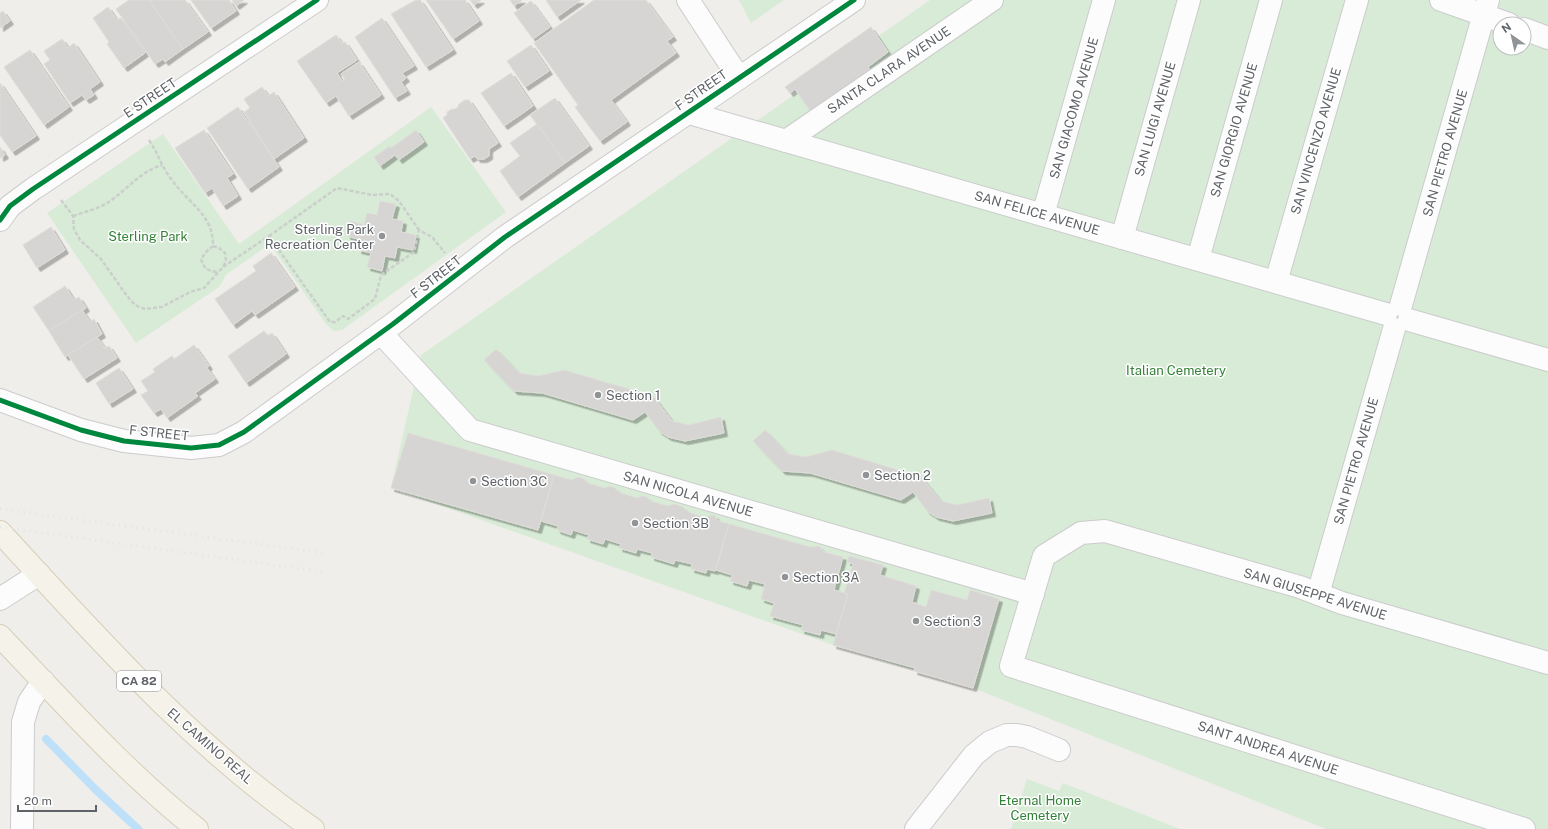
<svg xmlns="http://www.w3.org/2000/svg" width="1548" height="829" font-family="'Public Sans',sans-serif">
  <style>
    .green { fill: #d8ebd6; fill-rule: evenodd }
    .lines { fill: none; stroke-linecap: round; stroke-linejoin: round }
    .stream { stroke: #bfe0f9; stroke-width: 8 }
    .building { fill: #d6d5d3; stroke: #deddd9; filter: url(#shadow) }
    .minor-casing { stroke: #cbcccc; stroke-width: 24 }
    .major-casing { stroke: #d7ceb8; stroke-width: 24 }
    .path { stroke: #cacfcc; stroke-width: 2.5; stroke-dasharray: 4 2; stroke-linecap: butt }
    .minor { stroke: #fdfcfc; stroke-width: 22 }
    .major { stroke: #f4f2e9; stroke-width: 22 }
    .rail { stroke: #e4e4e4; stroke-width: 3; stroke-dasharray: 1 5; stroke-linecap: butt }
    .cycleway-casing { stroke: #fff; stroke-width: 8 }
    .cycleway { stroke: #00873e; stroke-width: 5 }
    .poi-dot { fill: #919496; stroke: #fff; stroke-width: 1.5 }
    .labels { text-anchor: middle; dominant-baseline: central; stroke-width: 3; stroke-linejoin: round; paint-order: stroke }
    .shield { fill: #fff; stroke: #8f9295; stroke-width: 1 }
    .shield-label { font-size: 12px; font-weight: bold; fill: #5f6368 }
    .street-label { font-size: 13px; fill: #5f6368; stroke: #fff }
    .poi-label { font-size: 13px; fill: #5f6368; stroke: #fff; text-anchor: start }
    .park-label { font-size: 13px; fill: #348238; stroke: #fff }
  </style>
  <defs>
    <filter id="shadow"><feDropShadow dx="3.5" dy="3.5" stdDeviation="0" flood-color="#0004"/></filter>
  </defs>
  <rect width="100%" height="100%" fill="#efeeea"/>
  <g class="green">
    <path d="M739 0H784L751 23Z"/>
    <path d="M930 0H1548V829H1326L973 688 833 645 391 488 421 355ZM1500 24H1524V48H1500Z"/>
    <path d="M431 107 506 212 342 330 334 331 326 324 270 244 227 274 219 287 136 343 47 213 163 134 239 244Z"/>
    <path d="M1027 779 1059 791 1063 783 1180 829H1011Z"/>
  </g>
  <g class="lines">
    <path class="stream" d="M46 739 95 789 138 829"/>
  </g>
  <g class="building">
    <path d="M129 0H149L183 49 165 62 163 59 155 64 116 9Z"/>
    <path d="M149 0H185L208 32 183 49Z"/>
    <path d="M191 0H229L236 11 211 28Z"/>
    <path d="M232 0H244L236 6Z"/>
    <path d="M416 0H420L453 50 426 67 391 14Z"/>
    <path d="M426 0H465L479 21 453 39Z"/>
    <path d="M470 0H481L474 5Z"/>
    <path d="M510 0H522L514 6Z"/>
    <path d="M546 0H581L557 17Z"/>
    <path d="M594 0H646L673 37 667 41 676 53 611 100 627 122 600 141 575 107 578 105 534 43Z"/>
    <path d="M531 1 550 27 533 39 514 13Z"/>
    <path d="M108 7 117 20 121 18 145 53 124 68 107 44 109 42 93 18Z"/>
    <path d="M3 11 10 21 0 28V13Z"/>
    <path d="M382 18 414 66 402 73 406 78 401 82 407 91 395 98 355 37Z"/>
    <path d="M871 27 888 52 868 67 875 77 815 118 795 89 790 93 785 87Z"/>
    <path d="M336 35 342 43 345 42 357 60 337 73 342 81 345 79 341 74 359 62 381 95 349 116 336 96 326 103 297 61Z"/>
    <path d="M62 39 68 48 74 43 100 82 90 89 94 95 86 100 82 95 70 103 44 64 50 60 44 51Z"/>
    <path d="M531 45 549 71 525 87 507 61Z"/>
    <path d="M30 50 69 107 44 125 4 67Z"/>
    <path d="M511 73 533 106 504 126 481 93Z"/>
    <path d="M0 83 36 136 12 152 0 135Z"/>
    <path d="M262 87 268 96 274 92 304 138 274 159 244 112 250 108 244 99Z"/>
    <path d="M555 98 589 146 565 163 530 115Z"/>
    <path d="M465 100H469L498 143 489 149V156L484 159H477L475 156 470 159 443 118 447 115V112L452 109H455L458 107 459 104Z"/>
    <path d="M238 107 279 167 248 189 207 128Z"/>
    <path d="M537 124 565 163 518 197 500 171 520 156 510 143Z"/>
    <path d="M204 130 233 174 227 178 238 196 223 206 212 188 205 193 175 148Z"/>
    <path d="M416 130 424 142 399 160 395 155 380 166 374 157 390 146 391 148Z"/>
    <path d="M0 147 5 155 0 158Z"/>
    <path d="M380 201 396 204 392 219 403 221 401 232 416 235 413 250 397 247 395 258 385 256 382 271 367 267 371 253 358 250 361 240 347 236 351 221 364 225 367 213 377 215Z"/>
    <path d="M51 227 65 250 37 268 23 245Z"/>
    <path d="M271 253 295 287 255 315 252 311 233 325 215 299 256 271 253 266Z"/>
    <path d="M65 286 74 300 79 297 86 308 49 331 33 307Z"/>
    <path d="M82 310 90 322 94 319 102 334 65 357 49 331Z"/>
    <path d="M264 331 268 336 272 333 286 354 246 383 228 356Z"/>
    <path d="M97 337 105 348 109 346 117 358 84 379 68 355Z"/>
    <path d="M194 345 209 366 207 368 215 379 195 393 198 396 167 418 161 409 154 413 141 395 148 391 141 381 155 372 153 369 172 356 174 359Z"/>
    <path d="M496 349 519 373 538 376 564 370 653 396 672 421 689 425 721 417 724 433 685 441 668 437 659 431 645 412 633 420 542 393 514 391 484 360Z"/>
    <path d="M119 368 133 389 109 404 96 383Z"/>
    <path d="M765 430 788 454 806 457 832 450 921 477 941 501 957 505 989 498 992 513 953 521 936 517 927 511 913 492 901 500 810 473 782 471 753 441Z"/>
    <path d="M408 433 554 475 538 530 391 488Z"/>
    <path d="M554 475 572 480 578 477 584 479 587 483 605 488 609 486 615 488 618 492 637 498 642 496 647 497 650 501 668 506 674 504 683 507 688 512 706 518 711 515 715 516 718 521 729 524 715 571 707 569 706 573 691 569 692 564 675 560 674 564 651 557 652 553 637 549 636 553 619 548 621 544 605 539 603 544 587 539 589 535 573 530 571 535 557 530 558 526 541 521Z"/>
    <path d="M729 524 810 547 819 546 824 552 843 557 834 590 848 594 836 634 821 630 820 635 801 630 803 625 770 616 774 603 761 599 765 584 749 580 747 586 730 581 732 575 716 570Z"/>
    <path d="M849 556 883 565 880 575 916 586 912 602 926 607 931 590 967 600 970 590 999 599 973 688 914 671 915 668 833 645 848 594 844 593 853 564 847 562Z"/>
  </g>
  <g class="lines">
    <g class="minor-casing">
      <g id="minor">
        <path d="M688 0 739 78"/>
        <path d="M1441 0 1509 24"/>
        <path d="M1524 29 1548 38"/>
        <path d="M689 113 1386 314"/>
        <path d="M786 141 992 0"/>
        <path d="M1043 215 1104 0"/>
        <path d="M0 220 10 206 33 189 317 0"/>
        <path d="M1122 238 1189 0"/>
        <path d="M1198 259 1271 0"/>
        <path d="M1276 282 1357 0"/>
        <path d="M1401 305 1488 0"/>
        <path d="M1409 320 1548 360"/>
        <path d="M381 333 470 430 1033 594"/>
        <path d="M0 400 81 430 124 441 191 448 219 445 244 432 393 324 505 237 854 0"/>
        <path d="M1318 594 1394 329"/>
        <path d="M0 599 39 574"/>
        <path d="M22 829 23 722 29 702 43 681"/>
        <path d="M916 829 974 755 990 742 1007 735H1017L1027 737 1059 750"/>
        <path d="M1524 829 1011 666 1044 556 1081 533 1105 531 1300 587 1342 603 1548 663"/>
      </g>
    </g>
    <g class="major-casing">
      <g id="major">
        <path d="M0 532C99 639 192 746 313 829"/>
        <path d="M0 636C63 702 125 772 197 829"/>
      </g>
    </g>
    <g class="path">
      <path d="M149 140C158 153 162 168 172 180 188 203 214 215 213 246L207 251 201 259C204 268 207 271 217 272"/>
      <path d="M61 200 73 216 74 229 80 240 101 259 127 296 135 305 145 309 162 307 190 292 204 288 223 267 269 236 330 322H335L343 316 348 319 375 299 381 275 414 252 419 230 432 237 445 253"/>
      <path d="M73 216C87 211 102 208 113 199 130 186 142 171 162 165"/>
      <path d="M269 236 337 188 372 195 390 194 399 201 419 230"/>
      <path d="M213 246 219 248 225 253 226 261 223 267"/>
    </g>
    <use href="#minor" class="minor"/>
    <use href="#major" class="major"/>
    <g class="rail">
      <path d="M0 509 324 553"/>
      <path d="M0 527 324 572"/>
    </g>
    <g class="cycleway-casing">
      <g id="cycleway">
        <path d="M0 220 10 206 33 189 317 0"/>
        <path d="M0 400 81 430 124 441 191 448 219 445 244 432 393 324 505 237 854 0"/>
      </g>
    </g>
    <use href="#cycleway" class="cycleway"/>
  </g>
  <g class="poi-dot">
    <circle cx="382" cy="236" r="4"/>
    <circle cx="598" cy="395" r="4"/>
    <circle cx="866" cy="475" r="4"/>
    <circle cx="473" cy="481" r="4"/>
    <circle cx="635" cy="523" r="4"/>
    <circle cx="785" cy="577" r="4"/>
    <circle cx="916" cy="621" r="4"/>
  </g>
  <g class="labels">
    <rect class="shield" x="117" y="671" width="44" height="20" rx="3"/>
    <g class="shield-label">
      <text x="139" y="681">CA 82</text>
    </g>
    <g class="street-label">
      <text transform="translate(889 70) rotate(-34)">SANTA CLARA AVENUE</text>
      <text transform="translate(701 90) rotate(-35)">F STREET</text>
      <text transform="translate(150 98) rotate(-34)">E STREET</text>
      <text transform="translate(1074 108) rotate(-74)">SAN GIACOMO AVENUE</text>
      <text transform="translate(1155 119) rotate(-74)">SAN LUIGI AVENUE</text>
      <text transform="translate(1234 130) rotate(-74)">SAN GIORGIO AVENUE</text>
      <text transform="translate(1316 141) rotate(-74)">SAN VINCENZO AVENUE</text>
      <text transform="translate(1445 153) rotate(-74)">SAN PIETRO AVENUE</text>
      <text transform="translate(1037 213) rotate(16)">SAN FELICE AVENUE</text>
      <text transform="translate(436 277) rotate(-38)">F STREET</text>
      <text transform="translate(159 433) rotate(6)">F STREET</text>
      <text transform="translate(1356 461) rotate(-74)">SAN PIETRO AVENUE</text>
      <text transform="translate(688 494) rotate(16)">SAN NICOLA AVENUE</text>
      <text transform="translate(1315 594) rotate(17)">SAN GIUSEPPE AVENUE</text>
      <text transform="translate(210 746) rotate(41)">EL CAMINO REAL</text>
      <text transform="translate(1268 748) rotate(18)">SANT ANDREA AVENUE</text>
    </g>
    <g class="poi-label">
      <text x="374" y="229" text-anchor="end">Sterling Park<tspan x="374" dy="15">Recreation Center</tspan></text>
      <text x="606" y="395">Section 1</text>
      <text x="874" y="475">Section 2</text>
      <text x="481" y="481">Section 3C</text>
      <text x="643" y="523">Section 3B</text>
      <text x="793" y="577">Section 3A</text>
      <text x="924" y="621">Section 3</text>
    </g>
    <g class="park-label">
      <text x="148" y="236">Sterling Park</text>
      <text x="1176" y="370">Italian Cemetery</text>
      <text x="1040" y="800">Eternal Home<tspan x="1040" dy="15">Cemetery</tspan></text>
    </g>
  </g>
  <g transform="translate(1512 36) rotate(326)"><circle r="19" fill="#ffffff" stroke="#bfc1c3"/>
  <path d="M0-3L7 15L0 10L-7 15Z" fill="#919496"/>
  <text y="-6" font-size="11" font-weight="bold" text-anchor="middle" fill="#5f6368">N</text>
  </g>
  <path d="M18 805v6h78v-6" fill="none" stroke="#5f6368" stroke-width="2"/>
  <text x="24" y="805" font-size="12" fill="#5f6368" stroke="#ffffff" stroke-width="3" paint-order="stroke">20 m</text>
</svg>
